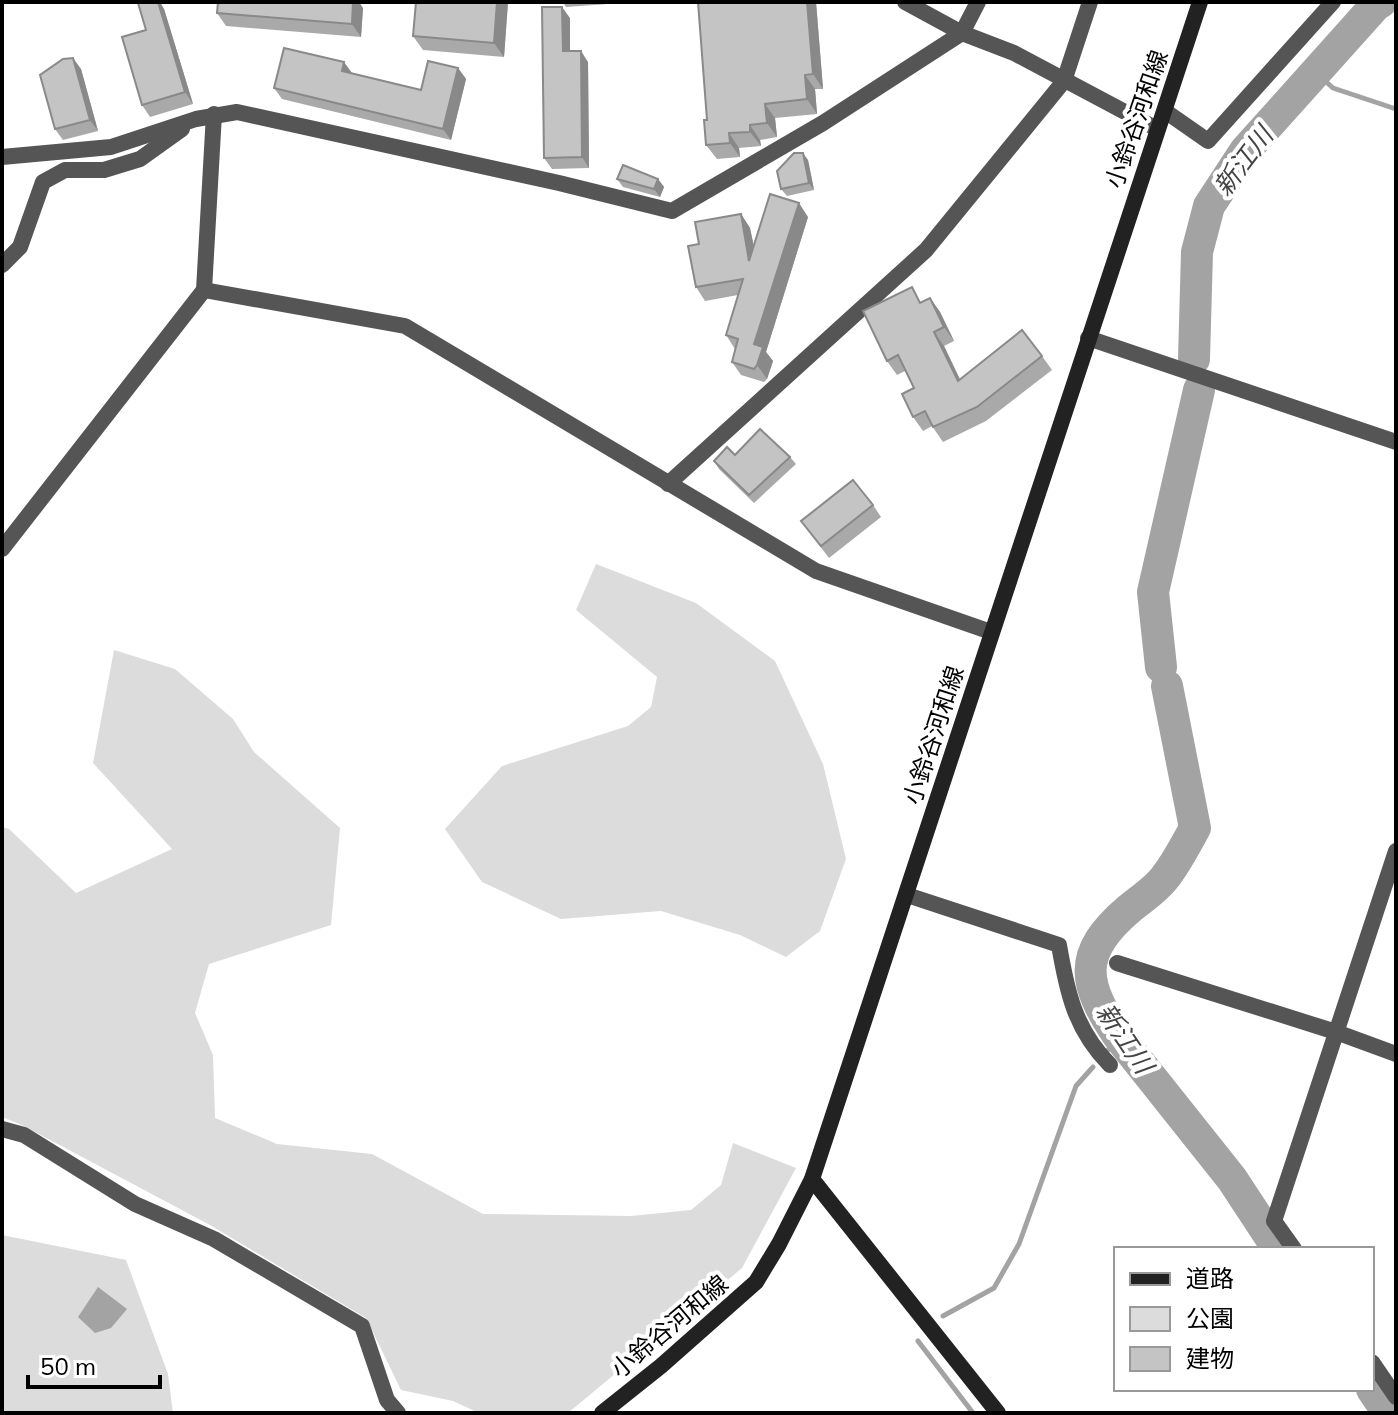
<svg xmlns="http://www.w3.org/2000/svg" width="1398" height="1415" font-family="Mulish,'Noto Sans JP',sans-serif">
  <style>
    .green { fill: #dcdcdc }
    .water { fill: #a3a3a3 }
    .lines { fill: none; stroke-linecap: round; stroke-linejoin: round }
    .stream { stroke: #a3a3a3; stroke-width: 5 }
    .river { stroke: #a3a3a3; stroke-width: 32 }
    .street { stroke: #555; stroke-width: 16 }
    .secondary { stroke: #222; stroke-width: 16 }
    .wall { fill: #a9a9a9 }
    .shaded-wall { fill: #898989 }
    .building { fill: #c4c4c4; stroke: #898989; stroke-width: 2 }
    .labels { text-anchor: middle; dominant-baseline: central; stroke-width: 8; stroke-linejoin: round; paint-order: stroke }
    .street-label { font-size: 24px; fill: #000; stroke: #fff }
    .water-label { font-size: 26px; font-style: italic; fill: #444; stroke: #fff }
  </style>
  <rect width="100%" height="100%" fill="#fff"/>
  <g class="green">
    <path d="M596 564 696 603 775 661 823 764 846 859 820 931 786 957 740 935 661 911 561 919 482 882 445 829 502 766 628 726 651 707 657 677 576 610Z"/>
    <path d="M114 650 175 669 233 719 254 752 340 828 331 925 209 964 195 1013 213 1055 215 1118 277 1144 372 1154 483 1214 631 1216 691 1210 721 1185 733 1143 796 1168 742 1268 568 1413H479L453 1401 401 1390 366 1318 210 1225 22 1125 2 1117V827L9 829 76 893 172 849 93 763Z"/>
    <path d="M2 1235 126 1260 168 1374 173 1413H2Z"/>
  </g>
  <path class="water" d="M98 1287 127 1309 111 1328 95 1333 78 1317Z"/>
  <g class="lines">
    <g class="stream">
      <path d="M1315 72 1333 88 1396 109"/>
      <path d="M1108 1050 1119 1037"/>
      <path d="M943 1316 994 1288 1019 1244 1076 1086 1093 1067"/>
      <path d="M918 1341 973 1413"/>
    </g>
    <g class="river">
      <path d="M1194 359 1197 252 1209 206 1245 151 1375 6 1381 2"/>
      <path d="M1161 667 1153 592 1199 390"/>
      <path d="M1167 686 1195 828C1186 844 1177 862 1166 876 1157 889 1141 899 1129 909 1076 954 1083 984 1119 1037L1232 1179 1278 1249"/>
      <path d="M1372 1389 1388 1413"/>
    </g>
    <g class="street">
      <path d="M905 2 962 33 1014 53 1157 129"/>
      <path d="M1165 111 1208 141 1333 2"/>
      <path d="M2 157 111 147 196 119 237 112 559 183 672 211 823 123 962 33 978 2"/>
      <path d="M2 265 20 247 43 182 65 170H104L140 159 182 129"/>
      <path d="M204 290 405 326 816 571 991 632"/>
      <path d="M1088 338 1396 442"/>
      <path d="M668 484 926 250 1064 81 1090 2"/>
      <path d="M2 549 204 290 214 114"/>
      <path d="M907 895 1059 945C1067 992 1075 1030 1110 1065"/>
      <path d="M1117 963 1336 1032 1396 1054"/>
      <path d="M2 1129 24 1135 135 1204 214 1239 362 1326 387 1400 398 1413"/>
      <path d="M1294 1249 1274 1221 1396 851"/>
      <path d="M1372 1362 1396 1397"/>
    </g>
    <g class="secondary">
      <path d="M812 1179 998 1413"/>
      <path d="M602 1413 661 1366 756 1282 779 1244 812 1179 1200 2"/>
    </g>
  </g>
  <g class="wall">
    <path d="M508 2 504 57 423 50 413 36Z"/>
    <path d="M563 2H635L566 7Z"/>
    <path d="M698 2H816L823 89H815L817 114 775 118 777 137 760 140 761 146 739 148 740 157 717 159 706 145 707 120Z"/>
    <path d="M363 8 361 37 226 26 217 13Z"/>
    <path d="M164 9 193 104 150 117 142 105 146 30Z"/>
    <path d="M570 18V51L588 62 589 168 552 169 544 158Z"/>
    <path d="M458 68 466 79 451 140 282 99 274 88 352 73 421 90Z"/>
    <path d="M81 69 98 131 63 140 55 129Z"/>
    <path d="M808 160 814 190 787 196 781 189Z"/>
    <path d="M617 179H658L664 187 660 197 623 187Z"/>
    <path d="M741 214 750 228 754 246 808 217 766 352 773 361 767 379 764 382 741 375 732 362 735 349 726 335 738 295 705 301 696 287 699 244Z"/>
    <path d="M930 298 940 312 954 341 944 346 960 379 1042 356 1052 370 986 421 943 442 932 426 923 431 913 417 914 388 905 371 897 375 887 361 923 302Z"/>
    <path d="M790 457 796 464 754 503 719 469 714 461Z"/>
    <path d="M873 505 881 517 829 558 801 521Z"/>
  </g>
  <g class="shaded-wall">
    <path d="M158 2H160L164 9 193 104 185 92Z"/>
    <path d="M353 2H359L363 8 361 37 352 24Z"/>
    <path d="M497 2H508L504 57 494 43Z"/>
    <path d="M807 2H816L823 89 813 74Z"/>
    <path d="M562 7 570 18V62L563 51Z"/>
    <path d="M581 51 588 62 589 168 582 157Z"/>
    <path d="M73 58 81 69 98 131 90 120Z"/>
    <path d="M344 62 352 73 342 71Z"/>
    <path d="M458 68 466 79 451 140 443 129Z"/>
    <path d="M805 75 815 89 817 114 807 99Z"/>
    <path d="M765 104 775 118 777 137 767 123Z"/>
    <path d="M750 125 760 140 761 146 750 132Z"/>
    <path d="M729 133 739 148 740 157 730 143Z"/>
    <path d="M803 153 808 160 814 190 809 183Z"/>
    <path d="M658 179 664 187 660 197 654 189Z"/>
    <path d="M799 203 808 217 766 352 773 361 767 379 757 365 754 344Z"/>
    <path d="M741 214 750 228 759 275 749 261Z"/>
    <path d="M930 298 940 312 954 341 944 327Z"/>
    <path d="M934 332 944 346 967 395 958 381Z"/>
  </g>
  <g class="building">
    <path d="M141 2H158L185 92 142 105 122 37 146 30 138 3Z"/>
    <path d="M218 2H353L352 24 217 13Z"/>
    <path d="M416 2H497L494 43 413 36Z"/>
    <path d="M698 2H807L813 74 805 75 807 99 765 104 767 123 750 125V132L729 133 730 143 706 145 704 120H707Z"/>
    <path d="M542 7H562L563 51H581L582 157 544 158Z"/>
    <path d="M284 48 344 62 342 71 421 90 428 61 458 68 443 129 274 88Z"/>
    <path d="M73 58 90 120 55 129 40 75 63 59Z"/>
    <path d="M794 153H803L809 183 781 189 777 171Z"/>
    <path d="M623 165 658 179 654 189 617 179Z"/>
    <path d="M770 194 799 203 754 344 763 347 757 365 754 369 732 362 738 339 726 335 743 279 696 287 688 246 699 244 695 222 741 214 749 261Z"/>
    <path d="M912 287 920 303 930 298 944 327 934 332 958 381 1022 330 1042 356 977 407 933 427 925 411 913 417 902 394 914 388 898 355 887 361 863 311Z"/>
    <path d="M760 429 790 457 749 495 714 461 727 447 735 455Z"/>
    <path d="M853 480 873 505 821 546 801 521Z"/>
  </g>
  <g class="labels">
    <g class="street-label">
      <text transform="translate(1136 119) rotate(-71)">小鈴谷河和線</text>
      <text transform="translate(933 735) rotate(-72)">小鈴谷河和線</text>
      <text transform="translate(669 1326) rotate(-40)">小鈴谷河和線</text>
    </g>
    <g class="water-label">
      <text transform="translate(1243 161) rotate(-53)">新江川</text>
      <text transform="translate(1125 1038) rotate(56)">新江川</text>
    </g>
  </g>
  <rect width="1398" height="1415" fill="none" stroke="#000000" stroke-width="8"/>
  <rect x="1114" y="1247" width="260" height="144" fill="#ffffff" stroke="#999999" stroke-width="2"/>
  <rect x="1130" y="1273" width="40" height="12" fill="#222222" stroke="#999999" stroke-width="2"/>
  <text x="1186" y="1287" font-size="24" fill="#000000">道路</text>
  <rect x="1130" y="1307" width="40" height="24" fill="#dcdcdc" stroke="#999999" stroke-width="2"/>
  <text x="1186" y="1327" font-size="24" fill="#000000">公園</text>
  <rect x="1130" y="1347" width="40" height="24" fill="#c4c4c4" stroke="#999999" stroke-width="2"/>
  <text x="1186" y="1367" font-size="24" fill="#000000">建物</text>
  <path d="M28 1375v12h132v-12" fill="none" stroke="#000000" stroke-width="4"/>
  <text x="40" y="1375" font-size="24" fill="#000000" stroke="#ffffff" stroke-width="6" paint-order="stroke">50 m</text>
</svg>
